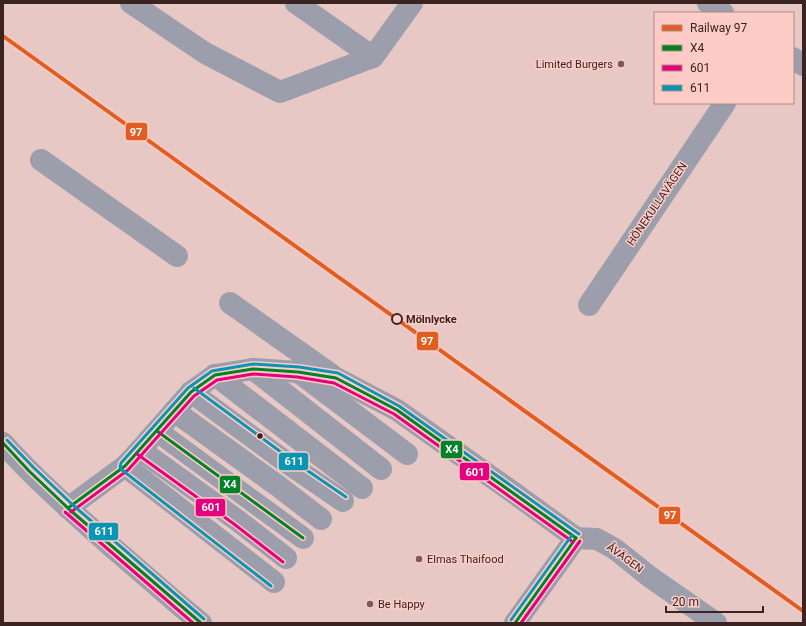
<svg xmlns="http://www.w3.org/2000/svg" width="806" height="626" font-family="Roboto,sans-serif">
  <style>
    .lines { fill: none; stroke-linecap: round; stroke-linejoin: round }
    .minor { stroke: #9c9eac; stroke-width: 22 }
    .bus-1-casing { stroke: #fdccc6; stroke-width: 6 }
    .bus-2-casing { stroke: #fdccc6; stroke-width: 6 }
    .bus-3-casing { stroke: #fdccc6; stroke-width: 6 }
    .bus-1 { stroke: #008228; stroke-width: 3 }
    .bus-2 { stroke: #e5007d; stroke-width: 3 }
    .bus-3 { stroke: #0995b4; stroke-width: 3 }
    .rail-1-casing { stroke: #fdccc6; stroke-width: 7 }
    .rail-1 { stroke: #e05e22; stroke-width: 4 }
    .poi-dot { fill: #775d5a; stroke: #fdccc6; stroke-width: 1.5 }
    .stop-dot { fill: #fdccc6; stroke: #3a2321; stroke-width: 2 }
    .bus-dot { fill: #3a2321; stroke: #fdccc6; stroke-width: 1.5 }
    .labels { text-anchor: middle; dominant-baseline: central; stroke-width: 3; stroke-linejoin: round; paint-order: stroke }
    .poi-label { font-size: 11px; fill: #3a2321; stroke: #fdccc6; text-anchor: start }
    .street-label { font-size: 11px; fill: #3a2321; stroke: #fdccc6 }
    .stop-label { font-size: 11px; font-weight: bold; fill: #3a2321; stroke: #fdccc6; text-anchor: start }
    .line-badge { stroke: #fdccc6; stroke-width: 1.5 }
    .badge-label { font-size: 11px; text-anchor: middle; font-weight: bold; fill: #fff }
  </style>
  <rect width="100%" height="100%" fill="#e8c8c4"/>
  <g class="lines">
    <g class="minor">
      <path d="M131 3 205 53 280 92 373 57"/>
      <path d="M296 3 373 57 412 3"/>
      <path d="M708 3 723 13"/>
      <path d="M793 58 803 65"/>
      <path d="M41 160 177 256"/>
      <path d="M230 303 332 375"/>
      <path d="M589 305 725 103"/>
      <path d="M253 369 381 469"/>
      <path d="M301 374 407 454"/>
      <path d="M215 375 362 488"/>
      <path d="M191 392 286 462 343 501"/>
      <path d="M174 411 278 486 321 519"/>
      <path d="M157 431 303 538"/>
      <path d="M3 443C37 481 75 514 113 548 143 573 171 599 201 623"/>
      <path d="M140 450 237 520 286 558"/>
      <path d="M125 466 274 582"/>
      <path d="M68 508 125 466 140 450 191 392 215 375 253 369 298 372 336 378 397 410 514 493 576 538"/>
      <path d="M576 538 597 539 615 549 650 577 716 623"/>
      <path d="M515 623 576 538"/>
    </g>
    <g class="bus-1-casing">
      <g id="bus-1">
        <path d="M157 431 303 538"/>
        <path d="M3 443 29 471 70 510 201 623"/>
        <path d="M68 508 125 466 191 392 215 375 253 369 298 372 336 378 397 410 576 538"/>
        <path d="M515 623 576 538"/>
      </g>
    </g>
    <g class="bus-2-casing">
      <g id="bus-2">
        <path d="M137 454 234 524 283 562"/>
        <path d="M65 512 193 623"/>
        <path d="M71 512 128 470 194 396 217 380 253 374 297 377 334 383 394 414 573 542"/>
        <path d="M521 623 580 541"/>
      </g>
    </g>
    <g class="bus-3-casing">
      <g id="bus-3">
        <path d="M194 388 289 458 346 497"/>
        <path d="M7 440 33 467 74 506 204 619"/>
        <path d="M271 586 122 470 120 467 121 463 188 388 212 371 253 364 299 367 338 373 399 406 579 534"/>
        <path d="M511 620 572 535"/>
      </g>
    </g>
    <use href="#bus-1" class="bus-1"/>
    <use href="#bus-2" class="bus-2"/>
    <use href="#bus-3" class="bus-3"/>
    <g class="rail-1-casing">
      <path id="rail-1" d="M3 36 803 611"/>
    </g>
    <use href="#rail-1" class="rail-1"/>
  </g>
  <g class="poi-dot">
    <circle cx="621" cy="64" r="4"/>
    <circle cx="419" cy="559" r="4"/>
    <circle cx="370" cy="604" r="4"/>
  </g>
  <circle class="stop-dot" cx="397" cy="319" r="5"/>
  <circle class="bus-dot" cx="260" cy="436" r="3.5"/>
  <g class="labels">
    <g class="poi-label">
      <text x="613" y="64" text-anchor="end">Limited Burgers</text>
      <text x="427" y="559">Elmas Thaifood</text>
      <text x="378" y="604">Be Happy</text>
    </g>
    <g class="street-label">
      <text transform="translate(657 204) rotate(-56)">HÖNEKULLAVÄGEN</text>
      <text transform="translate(625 558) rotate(36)">ÅVÄGEN</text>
    </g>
    <g class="stop-label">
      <text x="406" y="319">Mölnlycke</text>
    </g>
  </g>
  <g class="line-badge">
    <rect x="125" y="122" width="23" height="19" rx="4" fill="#e05e22"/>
    <rect x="416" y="331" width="23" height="20" rx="4" fill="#e05e22"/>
    <rect x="440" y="440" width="23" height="19" rx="4" fill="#008228"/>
    <rect x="278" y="452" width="31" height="19" rx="4" fill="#0995b4"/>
    <rect x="459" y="462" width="31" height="19" rx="4" fill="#e5007d"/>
    <rect x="219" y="475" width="22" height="19" rx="4" fill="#008228"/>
    <rect x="195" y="498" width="31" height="19" rx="4" fill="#e5007d"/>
    <rect x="658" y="506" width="23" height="19" rx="4" fill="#e05e22"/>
    <rect x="88" y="522" width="31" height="19" rx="4" fill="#0995b4"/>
  </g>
  <g class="badge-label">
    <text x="136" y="136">97</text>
    <text x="427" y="345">97</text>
    <text x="452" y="453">X4</text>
    <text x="294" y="465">611</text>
    <text x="475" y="476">601</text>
    <text x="230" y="488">X4</text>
    <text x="211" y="511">601</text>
    <text x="670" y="519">97</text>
    <text x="104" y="535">611</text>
  </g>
  <rect width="806" height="626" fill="none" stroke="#3a2321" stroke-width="8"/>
  <rect x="654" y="12" width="140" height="92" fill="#fdccc6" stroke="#af8884"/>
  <rect x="662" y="25" width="20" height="6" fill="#e05e22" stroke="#af8884"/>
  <text x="690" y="32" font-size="12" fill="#3a2321">Railway 97</text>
  <rect x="662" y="45" width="20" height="6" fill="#008228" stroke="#af8884"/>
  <text x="690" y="52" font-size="12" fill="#3a2321">X4</text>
  <rect x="662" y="65" width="20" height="6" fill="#e5007d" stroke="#af8884"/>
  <text x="690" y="72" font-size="12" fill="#3a2321">601</text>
  <rect x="662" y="85" width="20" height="6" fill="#0995b4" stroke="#af8884"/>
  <text x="690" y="92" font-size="12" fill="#3a2321">611</text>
  <path d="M666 606v6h97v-6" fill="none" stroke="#3a2321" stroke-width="2"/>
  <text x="672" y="606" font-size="12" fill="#3a2321" stroke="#fdccc6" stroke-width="3" paint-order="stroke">20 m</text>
</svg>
